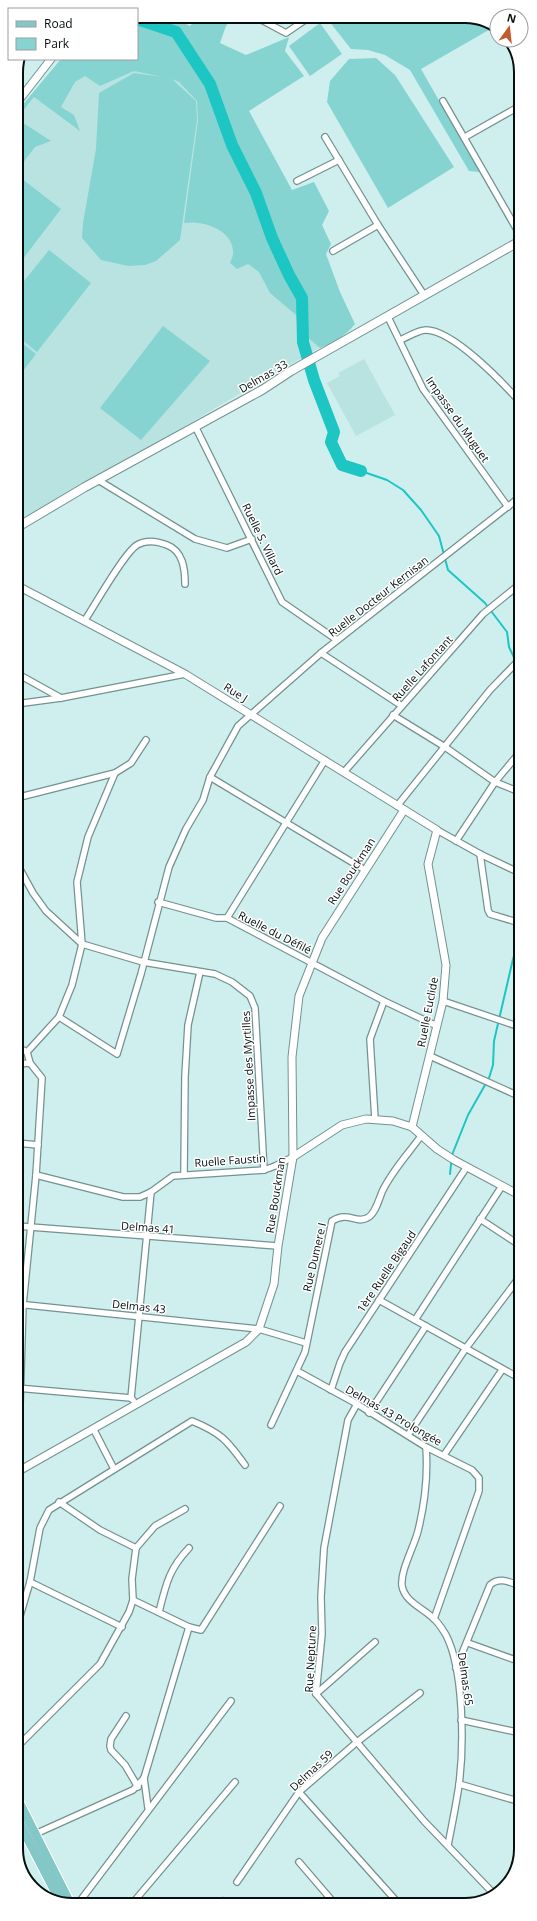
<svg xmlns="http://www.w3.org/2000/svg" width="537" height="1921" font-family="'Open Sans',sans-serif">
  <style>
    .built { fill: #b9e3e1 }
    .green { fill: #86d4d2 }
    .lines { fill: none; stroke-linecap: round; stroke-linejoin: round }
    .stream { stroke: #1dc6c3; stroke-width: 2 }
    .river { stroke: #1dc6c3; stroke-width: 12 }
    .minor-casing { stroke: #749290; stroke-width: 8 }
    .tertiary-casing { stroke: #749290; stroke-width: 9 }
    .secondary-casing { stroke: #749290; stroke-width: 10 }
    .primary-casing { stroke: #fff; stroke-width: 11 }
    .minor { stroke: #fff; stroke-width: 5.5 }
    .tertiary { stroke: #fff; stroke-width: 7 }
    .secondary { stroke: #fff; stroke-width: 8 }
    .primary { stroke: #83c8c7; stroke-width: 9 }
    .labels { text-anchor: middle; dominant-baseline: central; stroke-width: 3; stroke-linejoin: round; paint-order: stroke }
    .street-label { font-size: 11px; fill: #050f0f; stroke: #fff }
    .rim { fill: none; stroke: #050f0f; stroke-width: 2 }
  </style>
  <rect width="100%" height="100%" fill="#ceefed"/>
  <g class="built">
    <path d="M137 16 239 110 340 292 352 329 217 407 16 528V122L61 59H137Z"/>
    <path d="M364 359 395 415 356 436 327 383 340 376 338 373Z"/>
  </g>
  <g class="green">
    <path d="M137 16H171L190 26 199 16H234L226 26 220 43 246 55 289 37 285 51 304 76 249 111 292 190 314 182 329 211 322 225 331 244 326 254 340 292 355 324C345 336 335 342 320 348L300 331 296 315 270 293 259 272 248 264 237 269 230 263C231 260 234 255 233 251 232 229 202 220 184 223L198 120 197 101 179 82 172 79 196 101 197 120 180 240 156 261 145 265 128 266 101 260 82 238 83 223 96 149 99 93 134 73 162 77 134 71 100 86 85 76 75 82 61 107 74 115 80 131 34 97 17 119 51 141 35 147 16 172V114L19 109 61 59H137Z"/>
    <path d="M325 16H461L494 27 421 69 480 172 469 171 410 70 385 55 368 50 351 49Z"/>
    <path d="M320 23 342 54 310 76 289 46Z"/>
    <path d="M376 58 395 75 454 167 388 208 327 102 330 81 349 59Z"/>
    <path d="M17 175 61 209 16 268V177Z"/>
    <path d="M49 250 91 283 37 352 16 335V291Z"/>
    <path d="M163 326 210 361 141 440 100 408Z"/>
    <path d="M16 338 36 354 17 379 16 378Z"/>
  </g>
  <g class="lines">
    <g class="stream">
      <path d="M361 471 387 480 403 490 421 510 439 536 448 570 485 603 507 632 509 647 520 670"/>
      <path d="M450 1174 452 1155 468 1115 489 1078 493 1065 494 1041 513 959 515 953 520 955"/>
    </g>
    <path class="river" d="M137 19 176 32 210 84 232 145 256 193 272 238 289 275 302 298 303 342 314 380 334 432 331 442 342 465 361 471"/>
    <g class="minor-casing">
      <g id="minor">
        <path d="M254 16 286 33 311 16"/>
        <path d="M443 101 520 235"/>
        <path d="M325 137 378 225 424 295"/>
        <path d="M465 137 520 106"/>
        <path d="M297 181 339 160"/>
        <path d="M333 251 378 225"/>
        <path d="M388 317 423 389 508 507"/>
        <path d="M400 340C408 337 418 330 426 330 453 330 503 383 520 402"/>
        <path d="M195 426 282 602 337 640"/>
        <path d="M98 480 195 539 227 548 252 539"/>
        <path d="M85 620C95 605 124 553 137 545 147 539 157 541 167 545 183 551 185 569 185 584"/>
        <path d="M321 653 402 706"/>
        <path d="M16 673 61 698"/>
        <path d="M16 704 61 698 185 674"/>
        <path d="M393 715 445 747 495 782 520 792"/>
        <path d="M344 772 483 614 520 584"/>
        <path d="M210 777 365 870"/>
        <path d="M16 798 115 773 131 763 146 740"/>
        <path d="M397 806 490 690 520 659"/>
        <path d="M437 830 480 854 520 873"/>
        <path d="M456 841 495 782 520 752"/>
        <path d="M480 854 488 910 490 914 520 923"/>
        <path d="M16 862 33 893 46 911 82 944 143 962 215 974 232 982 250 996 255 1008 264 1170"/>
        <path d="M158 902 216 918H227L384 1001 437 1026"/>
        <path d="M227 918 325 760"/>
        <path d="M443 1001 520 1027"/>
        <path d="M59 1017 117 1054 141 974 169 867 186 829 203 800 210 777 238 726 321 653 520 497"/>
        <path d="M17 1047 27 1052"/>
        <path d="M27 1052 59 1017 72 985 82 944 77 882 88 837 115 773"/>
        <path d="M430 1056 521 1097"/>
        <path d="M17 1064 30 1063"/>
        <path d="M375 1119 370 1039 384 1001"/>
        <path d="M17 1143 38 1145"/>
        <path d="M184 1174 185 1076 188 1025 200 972"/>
        <path d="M36 1175 123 1197H140L151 1192 173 1176 264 1170 275 1166 293 1157"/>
        <path d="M480 1219 521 1246"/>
        <path d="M17 1226 278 1246"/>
        <path d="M379 1300 521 1379"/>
        <path d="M17 1304 259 1329 306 1343"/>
        <path d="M415 1320 502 1186"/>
        <path d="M297 1371 357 1404 426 1447 472 1470 479 1478V1491L434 1619"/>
        <path d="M17 1388 131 1398 133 1400"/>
        <path d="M331 1390 340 1363 345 1352 466 1168"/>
        <path d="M131 1398 151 1192"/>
        <path d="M357 1404 348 1420 324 1548 321 1597 322 1634 316 1694 424 1821 493 1893"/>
        <path d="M369 1413 426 1326"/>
        <path d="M271 1425 305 1352 332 1221C348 1211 356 1224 367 1218 375 1215 379 1199 382 1192 391 1172 408 1154 421 1136"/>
        <path d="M94 1430 114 1469"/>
        <path d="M408 1435 466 1348 521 1275"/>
        <path d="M426 1447C428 1475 425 1503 418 1531 414 1547 400 1571 402 1586 405 1602 423 1608 433 1618 438 1622 443 1630 446 1635 464 1670 464 1746 459 1785 456 1805 452 1825 448 1845"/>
        <path d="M444 1455 502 1370"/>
        <path d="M18 1470 23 1305 36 1175 42 1078 30 1063 27 1052"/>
        <path d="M59 1502 100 1530 136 1548"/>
        <path d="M30 1582 122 1627"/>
        <path d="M133 1600 189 1627 201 1630 280 1506"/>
        <path d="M159 1612C166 1584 169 1569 189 1548"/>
        <path d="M17 1626 30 1582 40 1528 49 1510 192 1421C221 1433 227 1440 245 1465"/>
        <path d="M468 1643 521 1662"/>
        <path d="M456 1668 490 1585C500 1576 511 1583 521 1586"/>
        <path d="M316 1694 375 1642"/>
        <path d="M126 1716 111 1739 110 1746 111 1750 125 1765 138 1787"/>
        <path d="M461 1720 521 1733"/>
        <path d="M17 1747 100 1664 129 1612 133 1600 132 1579 136 1548 155 1526 185 1509"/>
        <path d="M144 1778 148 1808"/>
        <path d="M459 1784 521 1802"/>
        <path d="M299 1792 399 1904"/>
        <path d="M33 1835 133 1790 144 1778 189 1627"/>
        <path d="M299 1862 335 1904"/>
        <path d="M237 1882 299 1792 357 1742 420 1693"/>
        <path d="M220 1904 223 1901"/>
        <path d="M77 1905 231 1701"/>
        <path d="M131 1905 235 1782"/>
      </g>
    </g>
    <g class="tertiary-casing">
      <g id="tertiary">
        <path d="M16 104 51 59"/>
        <path d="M16 585 185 674 437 830 428 864 446 965 443 1001 412 1127"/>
        <path d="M293 1157 342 1125 366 1119 393 1121 412 1127 437 1149 454 1160 521 1196"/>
        <path d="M17 1472 246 1342 259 1329 274 1284 278 1246 293 1157 292 1057 299 996 322 938 404 810"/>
      </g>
    </g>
    <g class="secondary-casing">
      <path id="secondary" d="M16 528 85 487 262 390 291 371 520 241"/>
    </g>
    <g class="primary-casing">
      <g id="primary">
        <path d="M17 1798 71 1905"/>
        <path d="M17 1818 60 1901"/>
      </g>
    </g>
    <use href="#minor" class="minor"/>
    <use href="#tertiary" class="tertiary"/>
    <use href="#secondary" class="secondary"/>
    <use href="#primary" class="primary"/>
  </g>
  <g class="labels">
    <g class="street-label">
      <text transform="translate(263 376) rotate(-30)">Delmas 33</text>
      <text transform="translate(458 419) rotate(55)">Impasse du Muguet</text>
      <text transform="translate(263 539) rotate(64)">Ruelle S. Villard</text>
      <text transform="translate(378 596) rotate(-38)">Ruelle Docteur Kernisan</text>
      <text transform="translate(422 668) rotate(-48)">Ruelle Lafontant</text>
      <text transform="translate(236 692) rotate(32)">Rue J</text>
      <text transform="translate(351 871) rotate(-57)">Rue Bouckman</text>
      <text transform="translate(275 932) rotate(27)">Ruelle du Défilé</text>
      <text transform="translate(427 1012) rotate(-79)">Ruelle Euclide</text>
      <text transform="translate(248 1066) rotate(-93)">Impasse des Myrtilles</text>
      <text transform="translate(230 1160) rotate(-4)">Ruelle Faustin</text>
      <text transform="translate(275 1195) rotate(-81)">Rue Bouckman</text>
      <text transform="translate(148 1227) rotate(4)">Delmas 41</text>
      <text transform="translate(314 1257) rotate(-77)">Rue Dumere I</text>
      <text transform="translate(386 1271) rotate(-56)">1ère Ruelle Bigaud</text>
      <text transform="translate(139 1306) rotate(6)">Delmas 43</text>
      <text transform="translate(394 1415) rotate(30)">Delmas 43 Prolongée</text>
      <text transform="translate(310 1659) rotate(-87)">Rue Neptune</text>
      <text transform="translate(466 1679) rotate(82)">Delmas 65</text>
      <text transform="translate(311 1770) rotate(-43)">Delmas 59</text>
    </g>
  </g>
  <path d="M0 0H537V1921H0ZM72 23H465A49 49 0 0 1 514 72V1849A49 49 0 0 1 465 1898H72A49 49 0 0 1 23 1849V72A49 49 0 0 1 72 23Z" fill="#fff" fill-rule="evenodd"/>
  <path class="rim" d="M72 23H465A49 49 0 0 1 514 72V1849A49 49 0 0 1 465 1898H72A49 49 0 0 1 23 1849V72A49 49 0 0 1 72 23Z"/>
  <rect x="8" y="8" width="130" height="52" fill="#ffffff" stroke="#9b9f9f"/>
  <rect x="16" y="21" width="20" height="6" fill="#83c8c7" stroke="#9b9f9f"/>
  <text x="44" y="28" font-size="12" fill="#050f0f">Road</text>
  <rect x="16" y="38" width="20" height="12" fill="#86d4d2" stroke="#9b9f9f"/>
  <text x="44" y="48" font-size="12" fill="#050f0f">Park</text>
  <g transform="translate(509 28) rotate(15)"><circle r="19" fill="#ffffff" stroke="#9b9f9f"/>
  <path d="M0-3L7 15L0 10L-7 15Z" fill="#c15b2d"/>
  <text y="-6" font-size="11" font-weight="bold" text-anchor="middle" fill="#050f0f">N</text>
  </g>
</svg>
